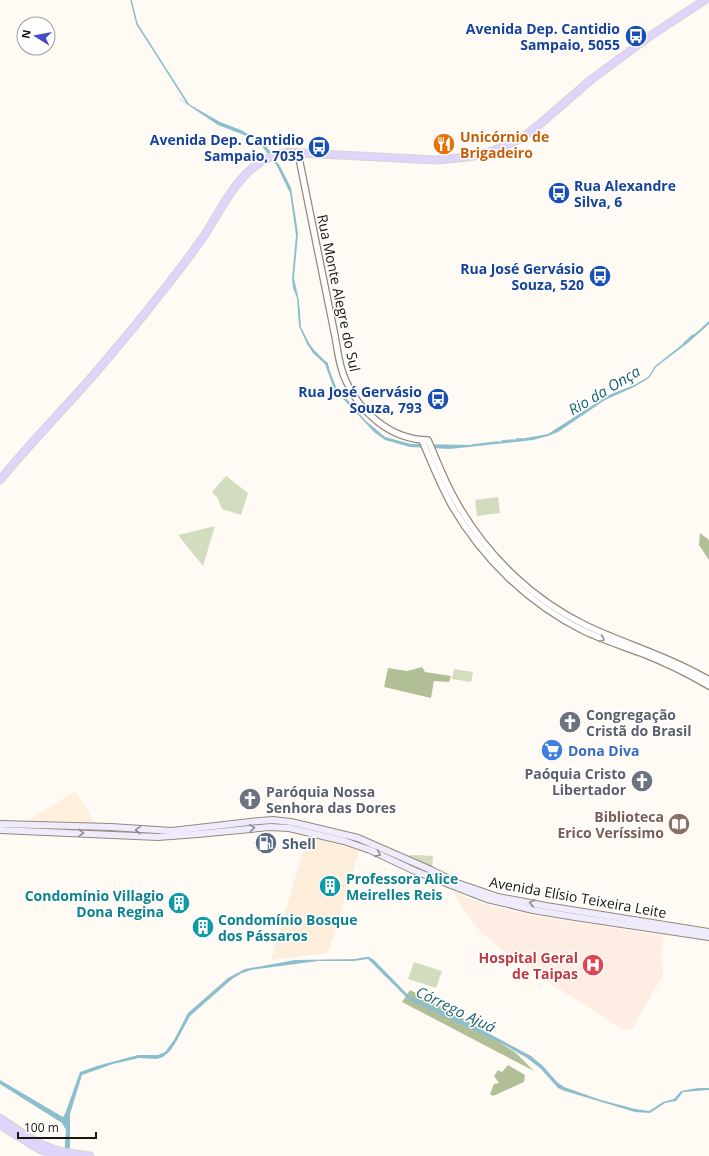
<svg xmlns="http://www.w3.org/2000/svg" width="709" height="1156" font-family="'Open Sans',sans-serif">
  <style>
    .built { fill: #fef0dc }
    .education { fill: #fceedb }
    .medical { fill: #feede2 }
    .green { fill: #d2ddbf }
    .forest { fill: #b1bf97 }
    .water { fill: #8bbfcd }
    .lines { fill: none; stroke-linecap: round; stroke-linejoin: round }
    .stream { stroke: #8bbfcd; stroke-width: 1.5 }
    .tertiary-casing { stroke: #948979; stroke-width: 8 }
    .secondary-casing { stroke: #948979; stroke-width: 8 }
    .primary-casing { stroke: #d6d5d4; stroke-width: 9 }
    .tertiary { stroke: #fff; stroke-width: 5.5 }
    .secondary { stroke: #efeafc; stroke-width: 6 }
    .primary { stroke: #dfd4f9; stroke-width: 7 }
    .oneway { stroke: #989693 }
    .oneway2 { stroke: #8f8a91 }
    .labels { text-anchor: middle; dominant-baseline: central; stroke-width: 3; stroke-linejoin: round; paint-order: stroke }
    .transit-label { font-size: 14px; font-weight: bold; fill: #164399; stroke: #fff; text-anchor: end }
    .food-label { font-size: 14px; font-weight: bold; fill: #c56008; stroke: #fff; text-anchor: start }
    .street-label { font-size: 14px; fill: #19150f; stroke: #fff }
    .worship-label { font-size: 14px; font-weight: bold; fill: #5b616d; stroke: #fff; text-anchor: start }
    .shop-label { font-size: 14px; font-weight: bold; fill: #366cbe; stroke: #fff; text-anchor: start }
    .education-label { font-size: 14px; font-weight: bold; fill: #785e54; stroke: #fff; text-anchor: end }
    .service-label { font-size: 14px; font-weight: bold; fill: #4e5e75; stroke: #fff; text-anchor: start }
    .culture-label { font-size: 14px; font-weight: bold; fill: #0d838f; stroke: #fff; text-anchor: start }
    .health-label { font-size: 14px; font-weight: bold; fill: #be3a42; stroke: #fff; text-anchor: end }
    .water-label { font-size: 15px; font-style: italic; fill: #1d6170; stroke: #fff }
  </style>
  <rect width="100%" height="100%" fill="#fffaf3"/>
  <path class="built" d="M75 791 95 823 28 821Z"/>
  <path class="education" d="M308 836 359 851 328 953 271 960Z"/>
  <path class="medical" d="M453 891 470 899 491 906 529 915 664 936 661 956 663 975 633 1027 628 1030 623 1029 540 977 501 949 482 933 470 919 460 905Z"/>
  <g class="green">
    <path d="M226 476 248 493 241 515 222 509 217 497 212 492Z"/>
    <path d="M498 497 500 513 477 516 475 500Z"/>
    <path d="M215 526 203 566 178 535Z"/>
    <path d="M454 669 473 672 471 682 452 679Z"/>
    <path d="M417 855 433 856 432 871 400 856Z"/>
    <path d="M414 962 442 971 436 988 408 979Z"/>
  </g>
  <g class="forest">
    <path d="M700 533 709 540V560L699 545Z"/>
    <path d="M422 667 425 672 451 676 449 682 434 681 431 698 384 687 388 668 407 671Z"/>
    <path d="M410 990 466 1020 516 1053 534 1071 402 1002Z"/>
    <path d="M508 1065 525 1075 524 1082 493 1096 490 1094 494 1084 499 1083 494 1076 498 1070 502 1072Z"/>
  </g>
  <g class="water">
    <path d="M178 98 220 122 241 130 260 141 280 166 291 188 296 220 298 234 294 278 299 301 300 325 309 343 314 350 327 363 336 387 366 421 385 437 411 444 474 445 520 439 548 434 607 396 634 385 645 379 649 376 655 366 688 340 709 321V324L689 342 656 367 650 377 646 380 634 387 605 400 558 432 548 436 533 440 450 449 410 447 385 440 374 432 334 389 325 364 313 353 307 344 299 326 297 298 293 288 292 279 296 235 290 193 277 166 261 145 252 138 218 125 197 111Z"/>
    <path d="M366 957H369L374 960 408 995 473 1025 531 1056 543 1066 557 1082 564 1087 601 1100 635 1109 649 1111 663 1102 674 1099 681 1091 698 1088H709V1090L683 1092 676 1101 665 1103 650 1113 635 1112 565 1091 558 1088 540 1068 527 1058 503 1044 409 1000 368 959 354 961H318L251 970 242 973 232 979 190 1016 176 1042 170 1051 163 1057 157 1059 139 1058 113 1064 82 1075 70 1114V1147L68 1156H64L66 1130 62 1123 0 1084V1080L63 1117 65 1114 80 1072 97 1066 138 1055H158L165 1052 174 1040 188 1013 228 978 245 969 295 960 355 959Z"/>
  </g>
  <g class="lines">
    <g class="stream">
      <path d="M131 0 137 24 188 104"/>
      <path d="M262 143 265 146 271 154"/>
      <path d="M299 308 300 325"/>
      <path d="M684 343 693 335"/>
      <path d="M324 361 327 363 329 371"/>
      <path d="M609 396 622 391"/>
      <path d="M516 439H522"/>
      <path d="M502 441 513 440"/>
      <path d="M472 445 498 442"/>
    </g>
    <g class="tertiary-casing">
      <g id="tertiary">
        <path d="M299 153 300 163 335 336C338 352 339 367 346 381 360 413 392 440 428 440 437 461 445 483 457 503 487 556 533 600 587 626 628 645 670 657 709 680"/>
        <path d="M422 440C431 462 440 484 452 506 483 559 529 604 584 631 603 640 622 646 641 653 664 662 687 673 709 686"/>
      </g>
    </g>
    <g class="secondary-casing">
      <g id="secondary">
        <path d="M0 824 111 827 172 831 259 821 273 820 291 822 358 838 431 870 457 883 498 897 546 906 709 932"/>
        <path d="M0 830 158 837 198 834 270 827 289 828 344 841 370 850 415 871 487 899 533 910 575 917 709 937"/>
      </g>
    </g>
    <g class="primary-casing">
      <g id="primary">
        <path d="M0 480C31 442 65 408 97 371 117 347 138 323 157 298 174 277 191 255 206 233 219 212 230 190 247 173 260 160 282 149 299 153L437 160 468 157 484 154 500 148 522 138 541 123 592 79 653 34 705 0"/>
        <path d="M0 1118C17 1130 36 1144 56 1150 67 1154 79 1154 90 1156"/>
        <path d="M0 1125 39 1149 58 1156"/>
      </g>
    </g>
    <use href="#tertiary" class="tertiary"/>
    <use href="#secondary" class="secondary"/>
    <use href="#primary" class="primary"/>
  </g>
  <defs><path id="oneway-chevron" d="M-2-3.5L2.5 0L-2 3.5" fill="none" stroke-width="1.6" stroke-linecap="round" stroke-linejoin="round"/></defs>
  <use class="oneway" href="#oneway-chevron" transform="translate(602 639) rotate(22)"/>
  <g class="oneway2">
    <use href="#oneway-chevron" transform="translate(252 828) rotate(-5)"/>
    <use href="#oneway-chevron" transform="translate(138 830) rotate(-176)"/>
    <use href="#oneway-chevron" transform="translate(81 833) rotate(2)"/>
    <use href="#oneway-chevron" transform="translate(378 854) rotate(24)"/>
    <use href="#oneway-chevron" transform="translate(532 903) rotate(-169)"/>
  </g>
  <defs>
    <g id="bus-disc" transform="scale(1.15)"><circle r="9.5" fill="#1a4fb4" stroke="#fff"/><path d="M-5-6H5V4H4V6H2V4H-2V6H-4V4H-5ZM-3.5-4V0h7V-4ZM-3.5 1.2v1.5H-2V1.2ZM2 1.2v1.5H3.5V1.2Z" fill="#fff"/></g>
    <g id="restaurant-disc" transform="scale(1.15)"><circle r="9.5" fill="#e8710a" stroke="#fff"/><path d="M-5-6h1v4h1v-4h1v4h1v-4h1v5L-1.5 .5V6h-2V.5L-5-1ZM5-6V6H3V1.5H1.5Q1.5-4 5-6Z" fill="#fff"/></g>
    <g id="church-disc" transform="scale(1.15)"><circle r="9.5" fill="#6b7280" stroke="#fff"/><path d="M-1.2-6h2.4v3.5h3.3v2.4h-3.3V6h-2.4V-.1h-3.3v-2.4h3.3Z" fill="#fff"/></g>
    <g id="supermarket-disc" transform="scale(1.15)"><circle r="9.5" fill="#3f7fe0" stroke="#fff"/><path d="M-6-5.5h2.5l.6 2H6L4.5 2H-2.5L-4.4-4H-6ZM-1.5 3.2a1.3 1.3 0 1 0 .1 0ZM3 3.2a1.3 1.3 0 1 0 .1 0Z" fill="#fff"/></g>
    <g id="library-disc" transform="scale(1.15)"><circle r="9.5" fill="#8d6e63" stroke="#fff"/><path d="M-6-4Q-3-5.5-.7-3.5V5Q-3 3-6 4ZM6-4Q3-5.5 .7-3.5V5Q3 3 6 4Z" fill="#fff"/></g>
    <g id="fuel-disc" transform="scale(1.15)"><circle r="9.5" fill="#5c6f8a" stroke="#fff"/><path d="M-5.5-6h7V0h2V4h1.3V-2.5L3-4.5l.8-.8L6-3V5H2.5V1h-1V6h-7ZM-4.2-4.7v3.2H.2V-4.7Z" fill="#fff"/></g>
    <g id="building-disc" transform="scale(1.15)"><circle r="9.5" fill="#0f9aa8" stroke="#fff"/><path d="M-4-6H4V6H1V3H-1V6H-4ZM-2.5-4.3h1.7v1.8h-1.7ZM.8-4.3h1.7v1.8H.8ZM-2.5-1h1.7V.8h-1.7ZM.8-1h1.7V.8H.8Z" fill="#fff"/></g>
    <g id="hospital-disc" transform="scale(1.15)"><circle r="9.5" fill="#e0444e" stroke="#fff"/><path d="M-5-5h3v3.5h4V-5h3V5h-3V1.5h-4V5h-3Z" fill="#fff"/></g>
  </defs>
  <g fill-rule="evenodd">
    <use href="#bus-disc" x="636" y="36"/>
    <use href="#restaurant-disc" x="444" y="144"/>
    <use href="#bus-disc" x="319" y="147"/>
    <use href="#bus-disc" x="559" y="193"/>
    <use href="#bus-disc" x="600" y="276"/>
    <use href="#bus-disc" x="438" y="399"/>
    <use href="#church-disc" x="570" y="722"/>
    <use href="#supermarket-disc" x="552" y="750"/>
    <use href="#church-disc" x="642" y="781"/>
    <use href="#church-disc" x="250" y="799"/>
    <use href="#library-disc" x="679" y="824"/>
    <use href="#fuel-disc" x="266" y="843"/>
    <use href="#building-disc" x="330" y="886"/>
    <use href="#building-disc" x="179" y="903"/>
    <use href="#building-disc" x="203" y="927"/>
    <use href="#hospital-disc" x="593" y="965"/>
  </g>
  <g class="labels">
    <g class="transit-label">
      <text x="620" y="28">Avenida Dep. Cantidio<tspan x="620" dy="16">Sampaio, 5055</tspan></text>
      <text x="304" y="139">Avenida Dep. Cantidio<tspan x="304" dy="16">Sampaio, 7035</tspan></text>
      <text x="574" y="185" text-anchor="start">Rua Alexandre<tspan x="574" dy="16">Silva, 6</tspan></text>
      <text x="584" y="268">Rua José Gervásio<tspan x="584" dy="16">Souza, 520</tspan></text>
      <text x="422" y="391">Rua José Gervásio<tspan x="422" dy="16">Souza, 793</tspan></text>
    </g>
    <g class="food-label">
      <text x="460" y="136">Unicórnio de<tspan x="460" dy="16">Brigadeiro</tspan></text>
    </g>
    <g class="street-label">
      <text transform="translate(339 293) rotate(78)">Rua Monte Alegre do Sul</text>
      <text transform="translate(578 897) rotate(10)">Avenida Elísio Teixeira Leite</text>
    </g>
    <g class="worship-label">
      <text x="586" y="714">Congregação<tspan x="586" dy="16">Cristã do Brasil</tspan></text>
      <text x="626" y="773" text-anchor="end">Paóquia Cristo<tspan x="626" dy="16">Libertador</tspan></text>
      <text x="266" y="791">Paróquia Nossa<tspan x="266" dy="16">Senhora das Dores</tspan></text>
    </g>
    <g class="shop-label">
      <text x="568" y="750">Dona Diva</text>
    </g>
    <g class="education-label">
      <text x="664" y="816">Biblioteca<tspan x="664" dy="16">Erico Veríssimo</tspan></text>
    </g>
    <g class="service-label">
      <text x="282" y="843">Shell</text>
    </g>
    <g class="culture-label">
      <text x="346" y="878">Professora Alice<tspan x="346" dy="16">Meirelles Reis</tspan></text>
      <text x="164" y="895" text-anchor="end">Condomínio Villagio<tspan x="164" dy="16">Dona Regina</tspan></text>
      <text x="218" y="919">Condomínio Bosque<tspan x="218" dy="16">dos Pássaros</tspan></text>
    </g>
    <g class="health-label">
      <text x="578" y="957">Hospital Geral<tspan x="578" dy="16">de Taipas</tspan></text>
    </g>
    <g class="water-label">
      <text transform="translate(604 390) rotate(-31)">Rio da Onça</text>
      <text transform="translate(456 1009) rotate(26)">Córrego Ajuá</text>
    </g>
  </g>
  <g transform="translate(36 36) rotate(281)"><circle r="19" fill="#ffffff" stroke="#a3a19f"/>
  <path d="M0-3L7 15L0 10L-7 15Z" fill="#464cc1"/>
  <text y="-6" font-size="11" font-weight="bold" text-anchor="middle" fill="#19150f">N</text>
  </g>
  <path d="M18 1132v6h78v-6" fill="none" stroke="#19150f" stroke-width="2"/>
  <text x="24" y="1132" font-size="12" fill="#19150f" stroke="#ffffff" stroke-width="3" paint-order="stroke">100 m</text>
</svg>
